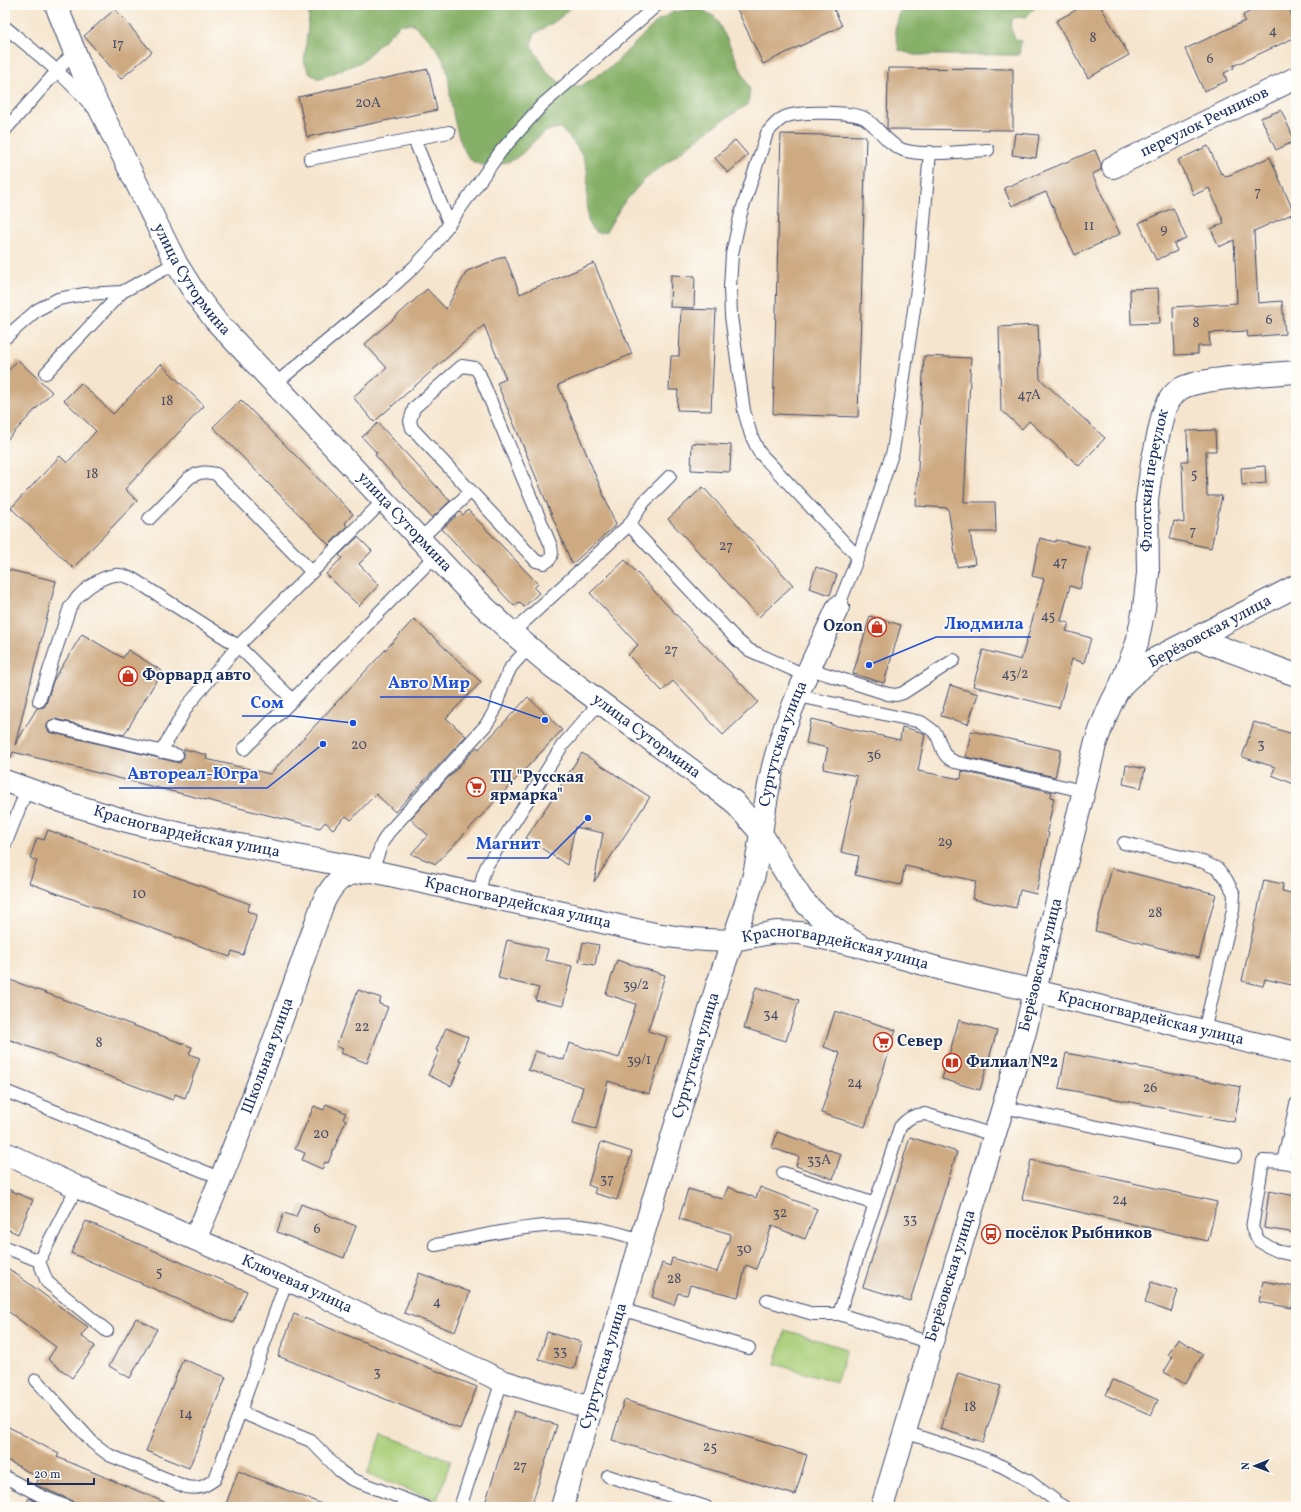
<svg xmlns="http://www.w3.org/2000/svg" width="1301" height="1512" font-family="Vollkorn,serif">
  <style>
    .green { fill: #a8cd77; stroke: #627e6a }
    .forest { fill: #86b068; stroke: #507063 }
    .building { fill: #ceaa83 }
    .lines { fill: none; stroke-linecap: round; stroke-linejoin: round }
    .service-casing { stroke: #3c4a6f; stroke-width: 14 }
    .minor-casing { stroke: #3c4a6f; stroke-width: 24 }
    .tertiary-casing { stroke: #3c4a6f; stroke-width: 24 }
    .service { stroke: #fff; stroke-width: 12 }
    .minor { stroke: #fff; stroke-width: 22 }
    .tertiary { stroke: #fff; stroke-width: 22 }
    .labels { text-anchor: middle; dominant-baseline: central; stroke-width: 3.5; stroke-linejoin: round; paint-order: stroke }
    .number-label { font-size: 14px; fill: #484e67 }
    .street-label { font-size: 16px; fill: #1b2f5e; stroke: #fdfcf7 }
    .poi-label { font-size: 16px; font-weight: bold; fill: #1b2f5e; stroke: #fdfcf7; text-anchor: start }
    .leader { fill: none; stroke: #1d4ed8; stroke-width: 1.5 }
    .callout-dot { fill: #1d4ed8; stroke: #fdfcf7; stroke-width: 1.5 }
    .callout-label { font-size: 17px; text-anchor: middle; font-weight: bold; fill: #1d4ed8; stroke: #fdfcf7; stroke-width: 3.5; stroke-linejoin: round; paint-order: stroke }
  </style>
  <rect width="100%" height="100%" fill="#fdfcf7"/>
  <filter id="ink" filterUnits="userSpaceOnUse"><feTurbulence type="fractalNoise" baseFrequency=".025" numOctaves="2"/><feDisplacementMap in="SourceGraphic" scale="8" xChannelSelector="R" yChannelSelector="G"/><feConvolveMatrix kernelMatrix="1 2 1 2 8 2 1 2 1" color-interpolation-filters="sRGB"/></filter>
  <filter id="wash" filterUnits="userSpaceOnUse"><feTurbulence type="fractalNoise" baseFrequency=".012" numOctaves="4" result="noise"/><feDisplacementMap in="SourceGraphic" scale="16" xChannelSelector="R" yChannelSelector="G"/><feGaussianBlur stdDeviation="0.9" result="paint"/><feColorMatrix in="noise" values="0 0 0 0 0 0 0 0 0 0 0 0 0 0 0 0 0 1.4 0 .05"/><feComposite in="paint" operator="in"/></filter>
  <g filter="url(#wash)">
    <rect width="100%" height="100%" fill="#f6e5ce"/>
    <g class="green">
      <path d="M785 1330 847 1349 836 1383 775 1364Z"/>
      <path d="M382 1434 451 1460 437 1500 367 1474Z"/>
    </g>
    <g class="forest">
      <path d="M308 5H572C563 18 549 26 535 33L531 45 548 73 565 86H581L611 67 656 22 673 12 699 8 715 17 727 39 750 90 748 104 713 127 644 180 622 205 606 232 598 233C596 231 593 230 591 228 584 219 589 183 587 169 583 153 572 139 560 128 556 129 549 129 545 132 533 139 522 159 507 162 497 165 482 168 472 161 459 150 452 111 450 95 449 84 449 75 445 65 439 48 426 36 413 24H401L361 62 319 79 310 74 304 62 309 17Z"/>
      <path d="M902 5H1038L1026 17 1013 18 1010 26 1015 39 1021 41 1019 55H914L899 50 895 30Z"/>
    </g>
    <g id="blocks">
      <g class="building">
        <path d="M735 5H832L842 26 763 64Z"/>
        <path d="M1085 5H1100L1129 55 1088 78 1056 21Z"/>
        <path d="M1265 5H1287L1296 24V37L1233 66 1234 68 1224 73 1227 81 1204 91 1185 49 1245 21 1243 15Z"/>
        <path d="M115 9 152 52 121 79 84 36Z"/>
        <path d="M888 68 1013 69V130L887 129Z"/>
        <path d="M428 69 437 110 307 137 298 97Z"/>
        <path d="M1281 110 1295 141 1276 150 1261 118Z"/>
        <path d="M1015 133 1039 135 1036 158 1012 155Z"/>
        <path d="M781 134 866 136 858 417 773 414Z"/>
        <path d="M735 140 748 155 728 173 715 158Z"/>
        <path d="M1208 146 1221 174 1223 173 1225 177 1270 157 1294 213 1254 231 1258 303 1282 301 1285 334 1248 337 1247 331 1209 333 1210 346H1198V354L1175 355 1173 307 1237 303 1234 240 1219 247 1211 229 1224 223 1209 188 1194 195 1178 160Z"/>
        <path d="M1095 150 1101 164V170L1092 174 1120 234 1075 255 1046 192 1012 206 1004 188Z"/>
        <path d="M1173 208 1186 238 1174 244 1177 251 1156 260 1139 223Z"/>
        <path d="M505 256 520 294 594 263 632 354 558 385 616 525 572 564 497 383 506 379 484 325 374 422 353 397 387 368 365 344 427 289 446 309 467 271Z"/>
        <path d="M671 275 695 276 694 308 670 307Z"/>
        <path d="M1158 288 1160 323 1131 324 1130 289Z"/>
        <path d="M681 309 716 310 711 411 677 410 678 390H669L671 356H679Z"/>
        <path d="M1038 325 1040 379 1105 438 1079 466 1029 421 1022 429 1001 410 999 327Z"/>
        <path d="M924 356 971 358 964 502H995L996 532H970L975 564 957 567 948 508 916 506Z"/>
        <path d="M18 360 52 392 5 442V374Z"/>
        <path d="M161 364 204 406 125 489 137 501 73 568 11 508 60 456 67 463 96 431 64 400 81 383 113 414Z"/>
        <path d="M241 400 353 514 345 523 347 526 329 545 213 427Z"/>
        <path d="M378 423 450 501 432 518 375 455 377 453 362 437Z"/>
        <path d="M1215 430 1216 451H1206L1207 496H1222L1211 548 1170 539 1174 521 1184 523 1182 461H1188L1187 431Z"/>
        <path d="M692 443 731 445 730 472 691 470Z"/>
        <path d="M1265 466 1266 483 1242 485 1241 468Z"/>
        <path d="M703 487 793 585 759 617 668 519Z"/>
        <path d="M468 510 538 584 534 588 539 593 524 607 519 602 514 606 442 529 460 512 463 515Z"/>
        <path d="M358 537 372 551 359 564 379 585 359 606 326 574 342 558 339 555Z"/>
        <path d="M1040 538 1055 542 1056 540 1089 547 1080 589 1070 586 1061 621 1069 623 1066 631 1091 638 1084 663 1072 659 1059 708 973 686 983 650 1021 660 1044 579 1032 576Z"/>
        <path d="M625 560 758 702 723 735 673 681 662 691 628 655 638 645 590 593Z"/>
        <path d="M816 567 837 575 830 595 809 588Z"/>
        <path d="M5 569 56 581 15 745 37 708 44 707 46 704 53 681 82 634 123 658 128 650 162 671 124 735 55 719 49 721 47 724V728L49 732 180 763 184 757V749L207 755 206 759 270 774 414 619 481 682 446 718 466 736 395 812 376 794 351 820 346 816 333 829 325 822 320 828 13 752 11 758 5 757Z"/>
        <path d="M870 616 901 625 884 683 853 674Z"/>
        <path d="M950 685 978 694 968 724 941 716Z"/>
        <path d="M528 697 562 730 436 864 411 854 428 835 410 819 477 747 479 749Z"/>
        <path d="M811 719 832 724V725L900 740 902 727 921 732 925 734 918 771 961 779 962 771 1052 792 1051 797 1054 798 1047 832 1049 833 1036 894 1020 890 1016 908 972 899 976 881 905 866 901 885 855 875 859 856 841 852 857 776 823 769 828 748 806 743Z"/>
        <path d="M1254 722 1296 735V785L1272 775 1275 767 1242 757Z"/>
        <path d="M971 731 1061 750 1055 777 966 757Z"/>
        <path d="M582 753 650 797 594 882 603 833 575 827 567 865 526 838Z"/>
        <path d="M1126 765 1145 769 1141 788 1123 784Z"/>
        <path d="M48 830 250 904 247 911 257 915 243 955 232 951 230 957 29 883 37 861 30 858 37 838 44 840Z"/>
        <path d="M1112 868 1216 894 1199 958 1095 931Z"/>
        <path d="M1264 880 1283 884 1282 891 1296 894V986L1265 979 1263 986 1242 981Z"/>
        <path d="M507 940 548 949 545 960 572 966 563 1006 535 1000 539 988 498 978Z"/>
        <path d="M583 942 599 945 595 965 579 962Z"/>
        <path d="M617 960 665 975 648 1031 667 1037 649 1094 608 1081 596 1129 573 1123 583 1087 528 1070 535 1051 564 1060 569 1043 619 1058 636 1004 606 994Z"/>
        <path d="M5 978 192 1047 189 1054 200 1058 185 1098 175 1094 173 1100 5 1038Z"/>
        <path d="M756 987 799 1000 786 1041 744 1028Z"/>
        <path d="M358 990 381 998 379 1004 388 1007 367 1063 341 1053 343 1049 336 1046Z"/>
        <path d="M835 1011 896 1030 865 1127 821 1113 840 1053 824 1047Z"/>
        <path d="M959 1020 997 1031 980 1090 942 1079Z"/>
        <path d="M446 1028 468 1037 459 1060 462 1061 451 1086 428 1075 439 1051 436 1050Z"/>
        <path d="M1066 1053 1241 1087 1234 1122 1059 1088Z"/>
        <path d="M326 1104 346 1113 343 1119 346 1120 328 1163 325 1162 322 1169 302 1160 305 1153 295 1149 314 1106 324 1110Z"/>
        <path d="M777 1132 841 1154 833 1179 796 1166 799 1157 772 1148Z"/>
        <path d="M910 1137 957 1152 910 1301 863 1287Z"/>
        <path d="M601 1142 632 1152 617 1200 594 1193 596 1188 588 1185Z"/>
        <path d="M1031 1160 1217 1202 1208 1241 1022 1199Z"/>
        <path d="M728 1187 756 1198 760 1187 817 1209 805 1239 772 1226 756 1269 746 1265 738 1297 690 1285 687 1295 678 1293 674 1305 652 1297 662 1263 670 1266 672 1258 717 1272 731 1234 679 1219 688 1189 723 1199Z"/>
        <path d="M5 1188 33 1200 18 1234 5 1228Z"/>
        <path d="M1269 1191 1296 1196V1233L1264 1228Z"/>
        <path d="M301 1204 356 1226 344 1258 277 1232 284 1213 296 1217Z"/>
        <path d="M86 1221 247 1291 233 1323 71 1253Z"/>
        <path d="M5 1266 88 1327 81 1336 95 1346 72 1378 48 1359 56 1347 5 1309Z"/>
        <path d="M419 1273 470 1292 455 1332 404 1313Z"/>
        <path d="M1263 1281 1295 1287 1292 1308 1259 1302Z"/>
        <path d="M1151 1282 1178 1291 1171 1312 1145 1303Z"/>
        <path d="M294 1314 477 1387 460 1429 278 1356Z"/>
        <path d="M136 1318 157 1329 130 1378 109 1366Z"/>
        <path d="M547 1332 581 1342 574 1369 539 1359Z"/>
        <path d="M1178 1339 1203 1354 1185 1384 1164 1372 1173 1357 1168 1355Z"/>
        <path d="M183 1359 226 1377 189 1468 146 1451Z"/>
        <path d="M958 1373 1001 1386 983 1442 940 1429Z"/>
        <path d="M1113 1380 1158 1400 1151 1415 1106 1395Z"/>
        <path d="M624 1400 807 1455 795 1495 612 1440Z"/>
        <path d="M514 1411 557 1425 531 1507H484Z"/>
        <path d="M5 1425 59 1454 57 1457 176 1507H75L74 1503 71 1500 36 1485 39 1478 5 1459Z"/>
        <path d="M238 1471 327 1506V1507H225Z"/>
        <path d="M29 1498 40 1504 48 1507H25Z"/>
      </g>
    </g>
  </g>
  <g filter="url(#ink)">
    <use href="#blocks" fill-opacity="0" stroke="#3c4a6f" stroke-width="1"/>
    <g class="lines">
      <g class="service-casing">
        <g id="service">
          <path d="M5 27C35 52 66 76 91 106"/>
          <path d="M5 130 74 52"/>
          <path d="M414 139 449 223"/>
          <path d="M310 159 449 132"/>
          <path d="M5 338 37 310 58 299 85 294 122 292 176 263"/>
          <path d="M462 366 475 368 479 373 551 546C553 555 552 560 544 563L536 561 412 428 410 421 414 408Z"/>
          <path d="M46 373 122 292"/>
          <path d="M275 384 391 288 414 267 432 248 501 151 542 105 657 5"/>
          <path d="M149 519 189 478C199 472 205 471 216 474L312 572"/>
          <path d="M629 525 644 502 670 476"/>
          <path d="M420 539 471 491"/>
          <path d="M858 557 759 452 751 435 744 411 731 316 730 287 732 254 741 213 767 133C773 126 778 120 785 117 798 111 855 111 866 119 879 128 887 144 903 150 924 157 964 151 988 150"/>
          <path d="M838 607 858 557 893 451 920 269 930 152"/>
          <path d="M512 633 629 525 737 640 749 650 807 676"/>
          <path d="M810 669 888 694 896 695 903 693 954 660"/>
          <path d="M798 696 921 722C926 726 932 729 936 734 943 746 940 755 955 762L1083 791"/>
          <path d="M39 701 70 607C79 593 98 577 115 575 121 574 127 577 133 579L238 646 293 700"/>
          <path d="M54 726 177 755"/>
          <path d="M244 749 435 556"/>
          <path d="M161 752 188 705 238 646 383 501"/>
          <path d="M1124 843 1203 862 1218 869 1226 879 1234 894 1233 910 1204 1031"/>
          <path d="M5 845 27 789"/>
          <path d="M372 871 382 843 388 833 486 725 494 712 503 684 511 667 529 647"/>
          <path d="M479 895 483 875 487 865 562 746 600 702"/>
          <path d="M5 1091 208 1173"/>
          <path d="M1296 1104 1283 1162 1296 1165"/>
          <path d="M1003 1107 1235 1156"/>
          <path d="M1283 1162 1263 1161 1252 1228 1259 1241 1269 1247 1280 1252 1296 1255"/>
          <path d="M783 1173 875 1204"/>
          <path d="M77 1187 39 1261 47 1282 107 1331"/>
          <path d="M435 1245C483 1236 533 1222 582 1226 602 1228 622 1234 641 1240"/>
          <path d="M5 1247 39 1261"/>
          <path d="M287 1279 240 1412 311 1441 340 1471 351 1479 425 1507"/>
          <path d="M767 1300 813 1314H839L931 1343"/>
          <path d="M621 1309 749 1348"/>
          <path d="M839 1314 900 1127C908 1118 913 1115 925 1114L994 1135"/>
          <path d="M36 1380 93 1443 109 1455 186 1487C200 1489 204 1487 215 1479L240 1412"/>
          <path d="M905 1432 994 1462 1029 1481 1064 1507"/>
          <path d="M608 1476 706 1507"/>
          <path d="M5 1477 43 1497 68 1507"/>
          <path d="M460 1507 502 1381"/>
        </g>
      </g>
      <g class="minor-casing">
        <g id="minor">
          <path id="s1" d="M56 5 87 83 176 263 196 295 215 320 475 598 512 633 554 668 733 801 761 833 801 898C818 918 836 931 858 944"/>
          <path id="s2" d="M1113 167 1296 78"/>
          <path id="s3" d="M1296 586 1155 659C1142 668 1126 678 1117 692 1108 708 1101 727 1095 745L1035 991 1296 1053"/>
          <path d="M1195 638 1296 675"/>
          <path id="s4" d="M1121 684 1137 643 1144 608 1148 573 1147 500 1152 463 1163 414C1167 403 1171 395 1180 389 1190 383 1202 382 1213 380 1240 376 1268 374 1296 372"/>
          <path id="s5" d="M5 781 70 804 127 821 181 834 365 869"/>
          <path id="s6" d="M5 1153 77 1187 306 1288 502 1381 591 1408"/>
          <path id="s7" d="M195 1239C244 1129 283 1016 323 903 335 878 345 872 372 871 441 886 509 901 577 916 628 928 680 943 733 940 741 917 750 894 755 870 762 833 765 795 775 759 788 709 816 655 838 607"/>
        </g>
      </g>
      <g class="tertiary-casing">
        <g id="tertiary">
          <path id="s8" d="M562 1507 717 986 733 940 776 932 800 933 863 947 945 970 1035 991 1025 1032 1003 1107 882 1507"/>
        </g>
      </g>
      <use href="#service" class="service"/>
      <use href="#minor" class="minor"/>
      <use href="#tertiary" class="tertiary"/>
    </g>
  </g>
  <defs>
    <g id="shop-ring" transform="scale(1)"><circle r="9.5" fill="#fdfcf7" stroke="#c8321e" stroke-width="1.5"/><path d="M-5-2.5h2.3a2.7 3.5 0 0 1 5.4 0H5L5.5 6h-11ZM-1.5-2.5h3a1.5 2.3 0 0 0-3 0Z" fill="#c8321e"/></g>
    <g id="supermarket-ring" transform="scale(1)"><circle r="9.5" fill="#fdfcf7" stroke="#c8321e" stroke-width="1.5"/><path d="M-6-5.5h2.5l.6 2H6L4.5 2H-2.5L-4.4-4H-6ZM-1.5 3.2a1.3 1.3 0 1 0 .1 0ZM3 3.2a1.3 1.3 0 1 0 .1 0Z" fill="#c8321e"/></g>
    <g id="library-ring" transform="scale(1)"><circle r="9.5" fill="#fdfcf7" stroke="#c8321e" stroke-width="1.5"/><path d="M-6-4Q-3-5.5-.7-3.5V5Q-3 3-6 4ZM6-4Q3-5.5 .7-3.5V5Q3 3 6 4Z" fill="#c8321e"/></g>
    <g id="bus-ring" transform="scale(1)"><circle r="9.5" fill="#fdfcf7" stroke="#c8321e" stroke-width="1.5"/><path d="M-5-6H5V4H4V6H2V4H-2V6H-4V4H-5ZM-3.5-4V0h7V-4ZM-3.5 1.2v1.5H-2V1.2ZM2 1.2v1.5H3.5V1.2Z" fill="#c8321e"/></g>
  </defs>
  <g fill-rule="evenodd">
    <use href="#shop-ring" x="877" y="627"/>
    <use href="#shop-ring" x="128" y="676"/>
    <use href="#supermarket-ring" x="476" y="787"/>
    <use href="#supermarket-ring" x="883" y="1042"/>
    <use href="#library-ring" x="952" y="1063"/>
    <use href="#bus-ring" x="991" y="1234"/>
  </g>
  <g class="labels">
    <g class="number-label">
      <text x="1273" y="31">4</text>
      <text x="1093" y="38">8</text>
      <text x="118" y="44">17</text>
      <text x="1210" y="59">6</text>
      <text x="368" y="103">20А</text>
      <text x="1258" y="192">7</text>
      <text x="1089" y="226">11</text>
      <text x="1164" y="229">9</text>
      <text x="1269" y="320">6</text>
      <text x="1196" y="323">8</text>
      <text x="1029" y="395">47А</text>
      <text x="167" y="401">18</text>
      <text x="92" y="474">18</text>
      <text x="1194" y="474">5</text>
      <text x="1193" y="531">7</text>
      <text x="726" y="546">27</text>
      <text x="1060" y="562">47</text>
      <text x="1048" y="616">45</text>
      <text x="671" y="650">27</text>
      <text x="1015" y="674">43/2</text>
      <text x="1261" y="744">3</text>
      <text x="359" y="745">20</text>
      <text x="874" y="755">36</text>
      <text x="945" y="842">29</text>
      <text x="139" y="894">10</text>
      <text x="1155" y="913">28</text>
      <text x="636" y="985">39/2</text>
      <text x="771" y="1014">34</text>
      <text x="362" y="1027">22</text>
      <text x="99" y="1043">8</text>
      <text x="639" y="1060">39/1</text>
      <text x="855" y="1083">24</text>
      <text x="1150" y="1088">26</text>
      <text x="321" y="1134">20</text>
      <text x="819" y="1160">33А</text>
      <text x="607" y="1179">37</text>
      <text x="1120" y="1200">24</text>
      <text x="780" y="1213">32</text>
      <text x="910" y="1219">33</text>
      <text x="317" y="1229">6</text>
      <text x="744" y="1249">30</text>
      <text x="159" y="1272">5</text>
      <text x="674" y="1279">28</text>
      <text x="437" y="1302">4</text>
      <text x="560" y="1351">33</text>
      <text x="377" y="1372">3</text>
      <text x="970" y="1407">18</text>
      <text x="186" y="1414">14</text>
      <text x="710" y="1447">25</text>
      <text x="520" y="1466">27</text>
    </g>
    <g class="street-label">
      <text stroke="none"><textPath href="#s2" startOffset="102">переулок Речников</textPath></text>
      <text stroke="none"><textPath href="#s1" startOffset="307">улица Сутормина</textPath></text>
      <text stroke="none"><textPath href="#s4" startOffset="208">Флотский переулок</textPath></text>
      <text stroke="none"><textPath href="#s1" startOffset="631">улица Сутормина</textPath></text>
      <text transform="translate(1210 632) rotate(-28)">Берёзовская улица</text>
      <text stroke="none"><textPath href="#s1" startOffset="955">улица Сутормина</textPath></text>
      <text stroke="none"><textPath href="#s7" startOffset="994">Сургутская улица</textPath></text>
      <text stroke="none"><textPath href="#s5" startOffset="189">Красногвардейская улица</textPath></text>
      <text stroke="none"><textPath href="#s7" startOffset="572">Красногвардейская улица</textPath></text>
      <text stroke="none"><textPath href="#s8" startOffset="697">Красногвардейская улица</textPath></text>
      <text transform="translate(1041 965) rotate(-76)">Берёзовская улица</text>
      <text stroke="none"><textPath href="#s3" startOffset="639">Красногвардейская улица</textPath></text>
      <text stroke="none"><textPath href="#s8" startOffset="471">Сургутская улица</textPath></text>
      <text stroke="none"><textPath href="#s7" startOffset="197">Школьная улица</textPath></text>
      <text transform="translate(951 1276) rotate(-73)">Берёзовская улица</text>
      <text stroke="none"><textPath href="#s6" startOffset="320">Ключевая улица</textPath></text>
      <text stroke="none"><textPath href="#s8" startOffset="147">Сургутская улица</textPath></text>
    </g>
    <g class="poi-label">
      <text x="863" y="627" text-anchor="end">Ozon</text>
      <text x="142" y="676">Форвард авто</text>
      <text x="490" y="778">ТЦ "Русская<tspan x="490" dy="18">ярмарка"</tspan></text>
      <text x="897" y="1042">Север</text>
      <text x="966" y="1063">Филиал №2</text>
      <text x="1005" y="1234">посёлок Рыбников</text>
    </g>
  </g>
  <path class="leader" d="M869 665L936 637H1031M545 720L478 697H380M353 723L292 716H242M323 744L267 788H119M588 818L548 858H467"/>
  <g class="callout-dot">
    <circle cx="869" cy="665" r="4"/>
    <circle cx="545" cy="720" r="4"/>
    <circle cx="353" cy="723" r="4"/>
    <circle cx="323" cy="744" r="4"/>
    <circle cx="588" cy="818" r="4"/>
  </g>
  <g class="callout-label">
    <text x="984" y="629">Людмила</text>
    <text x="429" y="688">Авто Мир</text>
    <text x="267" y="708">Сом</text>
    <text x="193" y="779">Автореал-Югра</text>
    <text x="508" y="849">Магнит</text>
  </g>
  <rect width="1301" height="1512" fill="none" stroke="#fdfcf7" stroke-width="20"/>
  <g transform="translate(1255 1466) rotate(269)" stroke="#fdfcf7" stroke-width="3" paint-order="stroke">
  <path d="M0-3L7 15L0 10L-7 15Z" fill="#1b2f5e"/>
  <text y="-6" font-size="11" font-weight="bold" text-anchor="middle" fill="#1b2f5e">N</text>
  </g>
  <path d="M28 1478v6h66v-6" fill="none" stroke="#1b2f5e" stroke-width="2"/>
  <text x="34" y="1478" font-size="12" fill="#1b2f5e" stroke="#fdfcf7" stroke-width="3" paint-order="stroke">20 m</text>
</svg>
